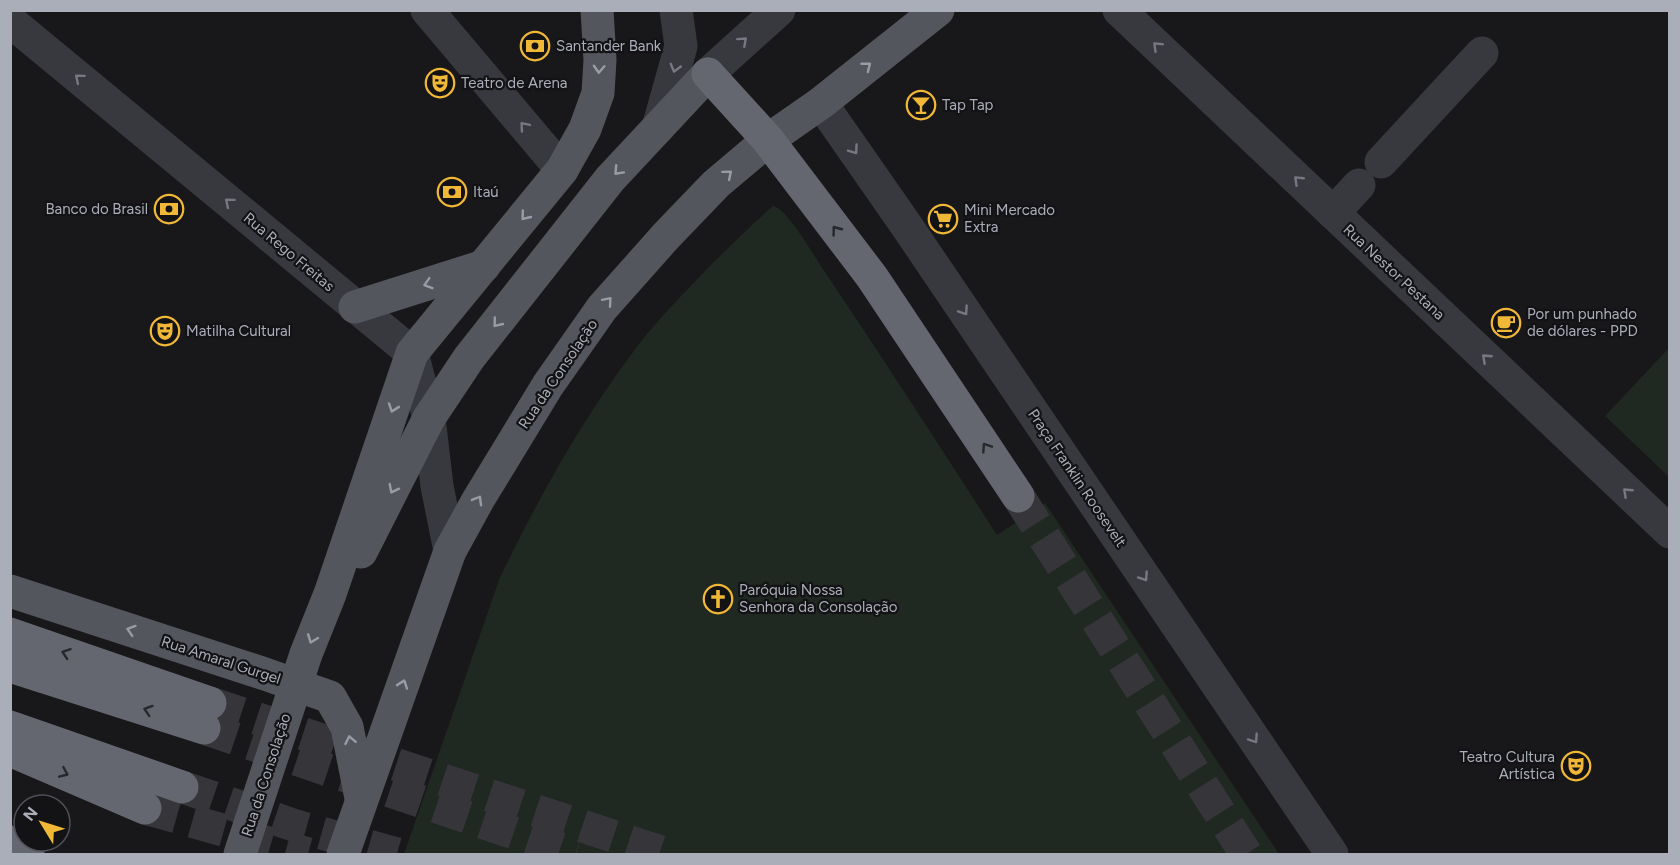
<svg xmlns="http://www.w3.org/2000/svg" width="1680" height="865" font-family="Figtree,sans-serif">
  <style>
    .green { fill: #1f2821 }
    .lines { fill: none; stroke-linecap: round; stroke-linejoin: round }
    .highway-tunnel { stroke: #35353a; stroke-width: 33; stroke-dasharray: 33 16; stroke-linecap: butt }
    .minor { stroke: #38393f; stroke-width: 33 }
    .major { stroke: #54565e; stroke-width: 33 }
    .highway { stroke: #646770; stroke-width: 33 }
    .oneway { stroke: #777982 }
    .oneway2 { stroke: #999ca7 }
    .oneway3 { stroke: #27272c }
    .labels { text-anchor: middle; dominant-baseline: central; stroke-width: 4.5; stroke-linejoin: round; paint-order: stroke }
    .poi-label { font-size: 15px; fill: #aaaeb9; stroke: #131215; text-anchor: start }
    .street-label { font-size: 15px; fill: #aaaeb9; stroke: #131215 }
  </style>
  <rect width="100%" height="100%" fill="#18171a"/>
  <g class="green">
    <path d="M773 206C787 208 812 253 821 266 881 355 939 445 997 535L1045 503 1279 854H404L499 580C538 498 584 416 639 344 660 317 684 293 707 269 729 247 750 226 773 206Z"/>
    <path d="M1669 348V477L1605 416Z"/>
  </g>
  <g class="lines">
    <g class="highway-tunnel">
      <path d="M1018 496 1246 854"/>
      <path d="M210 703 667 854"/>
      <path d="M204 728 576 854"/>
      <path d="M182 787 296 826 397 854"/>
      <path d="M145 808 308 854"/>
    </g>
    <g class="minor">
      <path d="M427 10 562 170"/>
      <path d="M1119 10 1670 532"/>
      <path d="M10 21 412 353 429 418 437 486 450 551"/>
      <path d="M708 74 779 10"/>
      <path d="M821 103 906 225 1332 854"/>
      <path d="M658 128 681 46 676 10"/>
      <path d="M1381 162 1482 53"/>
      <path d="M1333 213 1359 185"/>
    </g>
    <g class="major">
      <path d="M355 307 484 266"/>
      <path d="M361 552 429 418 469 358 610 179 708 74"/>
      <path d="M10 591 265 674 330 697 347 727 361 798"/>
      <path d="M240 854 306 654 330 594 412 353 562 170 585 129 598 93 600 60 597 10"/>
      <path d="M343 854 450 551 478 500 548 385 602 308 666 236 716 184 768 140 821 103 938 10"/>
    </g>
    <g class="highway">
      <path d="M708 74 768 140 872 277 1018 496"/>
      <path d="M10 634 210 703"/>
      <path d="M10 666 204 728"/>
      <path d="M10 727 182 787"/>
      <path d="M10 750 145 808"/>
      <path d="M10 842 28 854"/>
    </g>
  </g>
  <defs><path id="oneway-chevron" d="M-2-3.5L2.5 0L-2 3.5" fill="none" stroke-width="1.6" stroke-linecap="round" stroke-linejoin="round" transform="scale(1.5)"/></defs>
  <g class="oneway">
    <use href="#oneway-chevron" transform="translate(743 41) rotate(-42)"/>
    <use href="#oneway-chevron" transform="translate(1157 46) rotate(-136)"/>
    <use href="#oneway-chevron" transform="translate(675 68) rotate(105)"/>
    <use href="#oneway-chevron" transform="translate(79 78) rotate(-140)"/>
    <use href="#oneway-chevron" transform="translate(524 126) rotate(-130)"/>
    <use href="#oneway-chevron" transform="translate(854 150) rotate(55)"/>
    <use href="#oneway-chevron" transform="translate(1298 180) rotate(-136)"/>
    <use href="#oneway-chevron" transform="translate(229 202) rotate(-140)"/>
    <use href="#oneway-chevron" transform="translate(964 311) rotate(56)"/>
    <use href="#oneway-chevron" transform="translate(1486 358) rotate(-137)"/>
    <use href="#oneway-chevron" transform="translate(1627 492) rotate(-137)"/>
    <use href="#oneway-chevron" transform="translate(1144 577) rotate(56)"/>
    <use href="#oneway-chevron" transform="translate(1254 739) rotate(56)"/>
  </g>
  <g class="oneway2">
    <use href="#oneway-chevron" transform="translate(867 66) rotate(-38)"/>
    <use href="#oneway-chevron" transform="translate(599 69) rotate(93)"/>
    <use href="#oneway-chevron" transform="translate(618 171) rotate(133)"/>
    <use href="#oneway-chevron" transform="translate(728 174) rotate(-40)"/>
    <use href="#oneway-chevron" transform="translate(525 216) rotate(129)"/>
    <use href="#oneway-chevron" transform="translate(428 284) rotate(163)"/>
    <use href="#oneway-chevron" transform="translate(608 301) rotate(-49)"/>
    <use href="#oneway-chevron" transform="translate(497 323) rotate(129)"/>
    <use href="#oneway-chevron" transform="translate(393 408) rotate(109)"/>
    <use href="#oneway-chevron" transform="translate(393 489) rotate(117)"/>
    <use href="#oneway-chevron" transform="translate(478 500) rotate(-60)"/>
    <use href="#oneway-chevron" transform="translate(131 630) rotate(-162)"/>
    <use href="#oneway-chevron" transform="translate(312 639) rotate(111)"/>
    <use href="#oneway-chevron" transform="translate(403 684) rotate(-71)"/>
    <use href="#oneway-chevron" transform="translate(350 740) rotate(-101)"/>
  </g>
  <g class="oneway3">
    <use href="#oneway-chevron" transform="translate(836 230) rotate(-127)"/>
    <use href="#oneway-chevron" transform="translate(986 447) rotate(-124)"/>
    <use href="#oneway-chevron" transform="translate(66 653) rotate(-161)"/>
    <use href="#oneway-chevron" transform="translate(148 710) rotate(-162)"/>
    <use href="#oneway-chevron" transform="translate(64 773) rotate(23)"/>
  </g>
  <defs>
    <g id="bank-ring" transform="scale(1.5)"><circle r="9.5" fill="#131215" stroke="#f1b838" stroke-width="1.5"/><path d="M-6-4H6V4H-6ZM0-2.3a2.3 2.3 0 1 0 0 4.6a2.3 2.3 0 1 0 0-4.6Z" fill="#f1b838"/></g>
    <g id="theatre-ring" transform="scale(1.5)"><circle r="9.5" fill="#131215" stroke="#f1b838" stroke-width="1.5"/><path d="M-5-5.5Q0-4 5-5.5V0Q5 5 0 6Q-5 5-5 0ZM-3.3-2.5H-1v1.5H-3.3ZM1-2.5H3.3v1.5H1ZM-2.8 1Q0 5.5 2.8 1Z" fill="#f1b838"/></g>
    <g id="bar-ring" transform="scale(1.5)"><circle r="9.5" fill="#131215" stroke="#f1b838" stroke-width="1.5"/><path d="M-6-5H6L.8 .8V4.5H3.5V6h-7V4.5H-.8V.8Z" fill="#f1b838"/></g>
    <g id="supermarket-ring" transform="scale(1.5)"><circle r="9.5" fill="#131215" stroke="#f1b838" stroke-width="1.5"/><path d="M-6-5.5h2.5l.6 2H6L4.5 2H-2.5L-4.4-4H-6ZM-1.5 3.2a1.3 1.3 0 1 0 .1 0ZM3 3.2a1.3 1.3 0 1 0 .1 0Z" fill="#f1b838"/></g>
    <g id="cafe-ring" transform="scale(1.5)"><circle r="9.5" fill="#131215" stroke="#f1b838" stroke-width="1.5"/><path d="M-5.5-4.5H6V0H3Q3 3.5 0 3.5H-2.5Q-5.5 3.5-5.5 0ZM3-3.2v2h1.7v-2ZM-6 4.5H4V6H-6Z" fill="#f1b838"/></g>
    <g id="church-ring" transform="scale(1.5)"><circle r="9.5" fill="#131215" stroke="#f1b838" stroke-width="1.5"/><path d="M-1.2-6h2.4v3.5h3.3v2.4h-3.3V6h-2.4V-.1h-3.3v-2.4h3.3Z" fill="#f1b838"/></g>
  </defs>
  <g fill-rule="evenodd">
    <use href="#bank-ring" x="535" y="46"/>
    <use href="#theatre-ring" x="440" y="83"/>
    <use href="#bar-ring" x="921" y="105"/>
    <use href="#bank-ring" x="452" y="192"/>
    <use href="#bank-ring" x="169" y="209"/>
    <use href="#supermarket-ring" x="943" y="219"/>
    <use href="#cafe-ring" x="1506" y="323"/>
    <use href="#theatre-ring" x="165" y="331"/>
    <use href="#church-ring" x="718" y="599"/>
    <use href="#theatre-ring" x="1576" y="766"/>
  </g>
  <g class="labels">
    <g class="poi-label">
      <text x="556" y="46">Santander Bank</text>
      <text x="461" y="83">Teatro de Arena</text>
      <text x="942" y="105">Tap Tap</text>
      <text x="473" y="192">Itaú</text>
      <text x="148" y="209" text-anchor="end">Banco do Brasil</text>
      <text x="964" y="210">Mini Mercado<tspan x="964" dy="17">Extra</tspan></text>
      <text x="1527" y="314">Por um punhado<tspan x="1527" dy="17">de dólares - PPD</tspan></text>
      <text x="186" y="331">Matilha Cultural</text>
      <text x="739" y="590">Paróquia Nossa<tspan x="739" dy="17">Senhora da Consolação</tspan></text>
      <text x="1555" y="757" text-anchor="end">Teatro Cultura<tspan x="1555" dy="17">Artística</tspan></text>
    </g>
    <g class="street-label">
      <text transform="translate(289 252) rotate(40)">Rua Rego Freitas</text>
      <text transform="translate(1394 272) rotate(43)">Rua Nestor Pestana</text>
      <text transform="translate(558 374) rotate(-56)">Rua da Consolação</text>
      <text transform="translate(1077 478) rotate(56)">Praça Franklin Roosevelt</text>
      <text transform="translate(221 660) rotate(18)">Rua Amaral Gurgel</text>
      <text transform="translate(266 775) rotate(-72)">Rua da Consolação</text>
    </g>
  </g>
  <rect width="1680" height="865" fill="none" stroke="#aaaeb9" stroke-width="24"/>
  <g transform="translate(42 823) rotate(308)"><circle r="28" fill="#131215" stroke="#4f5057" stroke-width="1.5"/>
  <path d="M0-4.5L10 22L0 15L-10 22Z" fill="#f1b838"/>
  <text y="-9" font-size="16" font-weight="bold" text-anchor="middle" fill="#aaaeb9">N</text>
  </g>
</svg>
